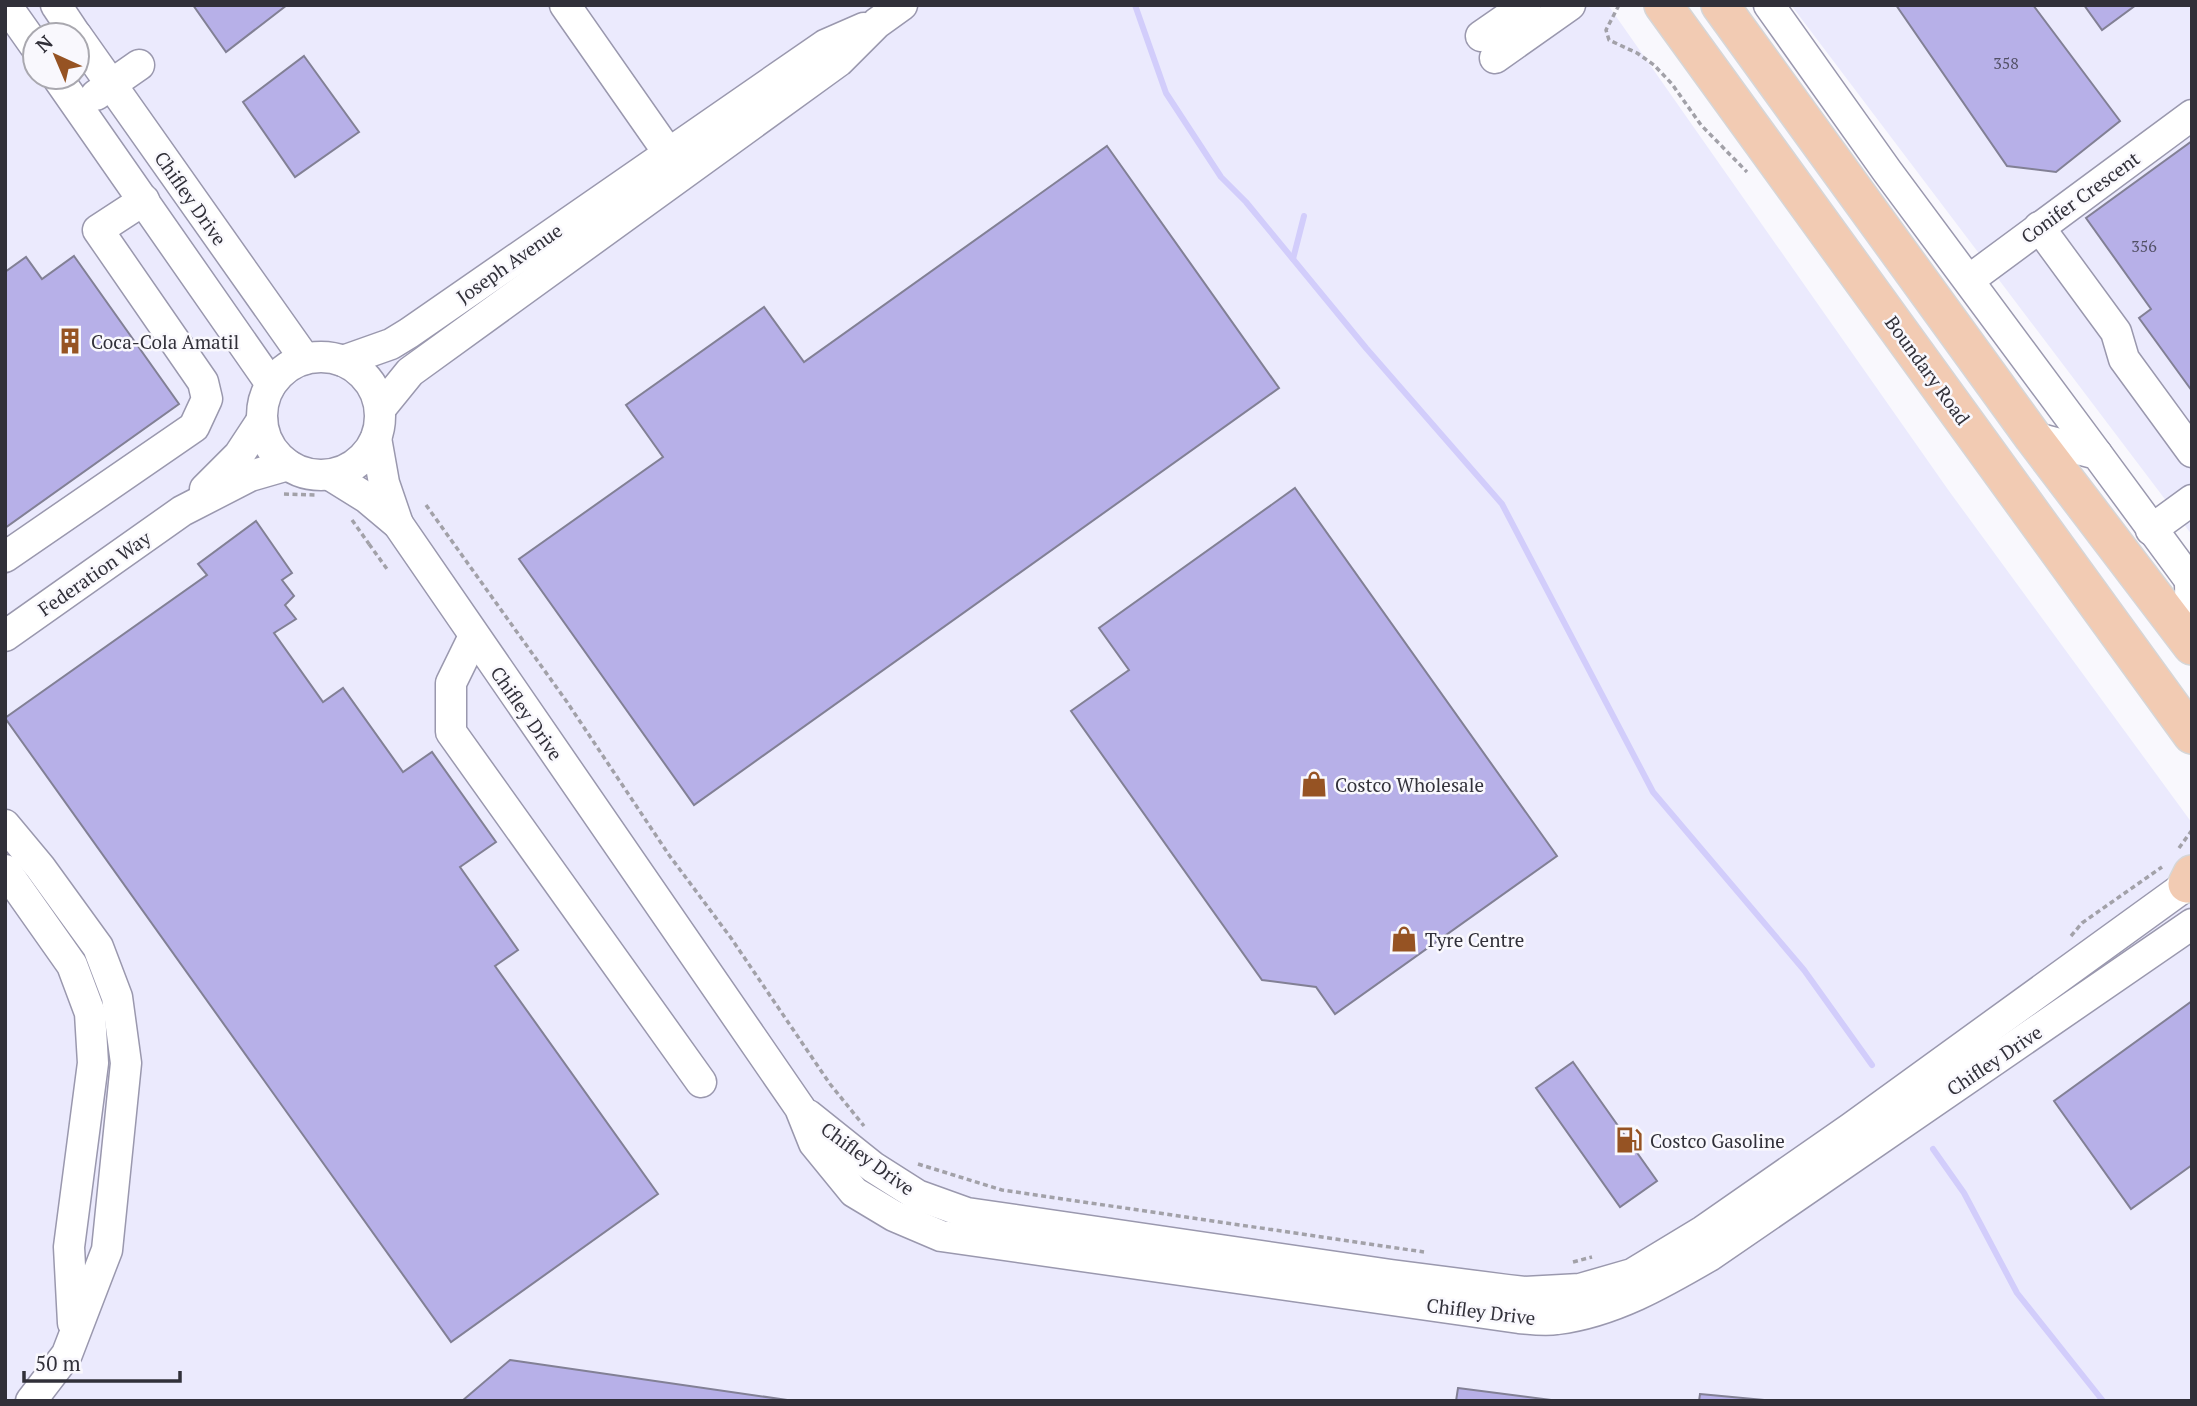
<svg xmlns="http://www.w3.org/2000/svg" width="2197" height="1406" font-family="'PT Serif',serif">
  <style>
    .built { fill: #ebeafd; fill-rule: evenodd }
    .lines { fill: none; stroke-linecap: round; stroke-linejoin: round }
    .stream { stroke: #d2cdfb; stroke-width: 6 }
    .building { fill: #b7b0e8; stroke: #828095; stroke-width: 2 }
    .minor-casing { stroke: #9a98ae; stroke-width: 33 }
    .major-casing { stroke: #d6d6d7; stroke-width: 40 }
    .path { stroke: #a2a1a8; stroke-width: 3.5; stroke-dasharray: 5 3.5; stroke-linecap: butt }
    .minor { stroke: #fff; stroke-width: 30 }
    .major { stroke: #f2cbb3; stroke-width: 37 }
    .labels { text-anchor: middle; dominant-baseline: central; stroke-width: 5; stroke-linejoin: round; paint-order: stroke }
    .number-label { font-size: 16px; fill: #525065 }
    .street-label { font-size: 19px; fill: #313039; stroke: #f9f8fd }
    .poi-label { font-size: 19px; fill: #313039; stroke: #f9f8fd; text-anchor: start }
  </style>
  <rect width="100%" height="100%" fill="#f9f8fd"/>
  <g class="built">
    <path d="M5 5H1608L1949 491 2192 823V1401H5ZM35 35H77V77H35Z"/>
    <path d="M1791 5H2192V535L2161 494Z"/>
  </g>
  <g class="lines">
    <g class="stream">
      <path d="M1135 5 1166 93 1221 177 1246 202 1366 348 1502 504 1653 792 1804 970 1872 1065"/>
      <path d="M1293 259 1304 216"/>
      <path d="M1933 1149 1964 1193 2017 1293 2103 1401"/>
    </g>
  </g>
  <g class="building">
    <path d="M193 5H287L226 52Z"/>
    <path d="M1896 5H2033L2120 121 2056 172 2007 166Z"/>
    <path d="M2084 5H2136L2102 30Z"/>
    <path d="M304 56 359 132 295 177 243 102Z"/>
    <path d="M2192 141V391L2139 318 2151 309 2086 218Z"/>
    <path d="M1107 146 1279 388 694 805 519 559 663 457 626 405 764 307 804 362Z"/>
    <path d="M74 256 179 404 5 528V272L26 257 42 279Z"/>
    <path d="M1295 488 1557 856 1335 1014 1316 987 1262 980 1071 711 1129 670 1099 628Z"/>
    <path d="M256 521 292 573 282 580 294 596 285 605 296 619 274 633 323 702 343 688 403 772 432 752 496 842 460 867 518 950 495 966 658 1194 451 1342 5 718 207 575 198 564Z"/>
    <path d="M2192 1001V1165L2131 1209 2054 1101Z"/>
    <path d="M1573 1062 1657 1181 1620 1207 1536 1088Z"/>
    <path d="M510 1360 794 1401H462Z"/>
    <path d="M1458 1388 1559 1401H1456Z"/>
    <path d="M1700 1394 1775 1401H1699Z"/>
  </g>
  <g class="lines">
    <g class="minor-casing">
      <g id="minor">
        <path d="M6 5 35 46"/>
        <path d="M56 5 76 35"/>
        <path d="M565 5 679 168"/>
        <path d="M1769 5 1887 171 2097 454"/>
        <path d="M77 36 305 359"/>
        <path d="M1481 36 1526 5"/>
        <path d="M1495 58 1570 5"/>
        <path d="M57 77 271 384"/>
        <path d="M96 95 139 65"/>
        <path d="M2039 227 2116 332 2124 359 2192 452"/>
        <path d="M1969 280 2192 115"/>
        <circle cx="321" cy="416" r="59"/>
        <path d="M343 361 391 344 409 333 825 45 864 28"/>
        <path d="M380 409 410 372 839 61 877 23 902 5"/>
        <path d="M2033 437 2097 454 2192 583"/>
        <path d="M376 438 384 483 398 524"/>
        <path d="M330 475 367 498 398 524 800 1108 814 1143 854 1192 894 1216 941 1236 1519 1318C1531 1319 1545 1321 1557 1319 1613 1312 1663 1283 1711 1255L2192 924"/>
        <path d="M205 489 239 455 262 420"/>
        <path d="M2151 530 2192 500"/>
        <path d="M5 557 194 427 207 399 203 382 98 230 144 200"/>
        <path d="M2190 581 2191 646"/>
        <path d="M5 636 182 511 250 476 288 465"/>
        <path d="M474 636 451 683V732L701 1082"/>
        <path d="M5 825 40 867 98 947 117 997 126 1063 107 1250 67 1354 31 1401"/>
        <path d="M5 870 72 965 90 1013 93 1063 69 1247 73 1323"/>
        <path d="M808 1115 873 1167 917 1195 967 1213 1391 1275 1507 1290 1525 1292 1580 1289 1632 1274 1703 1231 1851 1128 2192 881"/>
      </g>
    </g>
    <g class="major-casing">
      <g id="major">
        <path d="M1663 5 2192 735"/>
        <path d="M1720 5 2033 437 2192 646"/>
        <path d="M2187 884 2192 874"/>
      </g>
    </g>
    <g class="path">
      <path d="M1619 5 1606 30 1609 40 1637 53 1654 65 1672 84 1701 125 1747 172"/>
      <path d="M284 494 315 495"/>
      <path d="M426 505 567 702 669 855 731 938 830 1084 864 1126"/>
      <path d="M352 520 369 544"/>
      <path d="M369 544 387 569"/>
      <path d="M2179 848 2192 830"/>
      <path d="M2071 936 2082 923 2162 867"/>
      <path d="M918 1164 1002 1190 1424 1252"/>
      <path d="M1573 1262 1592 1257"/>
    </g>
    <use href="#minor" class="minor"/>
    <use href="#major" class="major"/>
  </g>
  <defs>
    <g id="building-bare" transform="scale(2.1)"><path d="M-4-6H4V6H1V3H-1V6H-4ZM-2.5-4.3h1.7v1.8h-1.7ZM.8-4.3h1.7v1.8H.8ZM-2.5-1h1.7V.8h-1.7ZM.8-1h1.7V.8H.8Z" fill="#965323" stroke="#f9f8fd" stroke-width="2.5" paint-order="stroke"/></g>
    <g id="shop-bare" transform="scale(2.1)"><path d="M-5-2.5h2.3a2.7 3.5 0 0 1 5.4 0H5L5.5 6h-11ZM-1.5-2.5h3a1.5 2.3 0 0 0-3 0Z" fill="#965323" stroke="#f9f8fd" stroke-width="2.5" paint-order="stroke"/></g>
    <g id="fuel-bare" transform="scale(2.1)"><path d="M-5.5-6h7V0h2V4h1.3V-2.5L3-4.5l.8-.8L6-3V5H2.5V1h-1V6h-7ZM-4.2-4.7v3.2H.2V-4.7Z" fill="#965323" stroke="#f9f8fd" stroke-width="2.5" paint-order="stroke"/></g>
  </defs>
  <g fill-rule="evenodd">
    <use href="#building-bare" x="70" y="341"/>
    <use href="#shop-bare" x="1314" y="784"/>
    <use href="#shop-bare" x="1404" y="939"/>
    <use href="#fuel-bare" x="1629" y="1140"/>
  </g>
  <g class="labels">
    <g class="number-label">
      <text x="2006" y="63">358</text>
      <text x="2144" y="246">356</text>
    </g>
    <g class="street-label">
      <text transform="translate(2080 197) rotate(-36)">Conifer Crescent</text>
      <text transform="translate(191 198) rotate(55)">Chifley Drive</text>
      <text transform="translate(509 263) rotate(-35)">Joseph Avenue</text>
      <text transform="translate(1928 370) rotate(54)">Boundary Road</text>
      <text transform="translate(94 573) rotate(-35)">Federation Way</text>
      <text transform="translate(527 713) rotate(55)">Chifley Drive</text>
      <text transform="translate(1994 1060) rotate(-34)">Chifley Drive</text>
      <text transform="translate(868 1158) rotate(36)">Chifley Drive</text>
      <text transform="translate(1481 1311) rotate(7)">Chifley Drive</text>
    </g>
    <g class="poi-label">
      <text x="91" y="341">Coca-Cola Amatil</text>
      <text x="1335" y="784">Costco Wholesale</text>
      <text x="1425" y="939">Tyre Centre</text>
      <text x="1650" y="1140">Costco Gasoline</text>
    </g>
  </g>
  <rect width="2197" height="1406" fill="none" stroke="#313039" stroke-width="14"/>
  <g transform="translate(56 56) rotate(316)"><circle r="33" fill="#f9f8fd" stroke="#a9a8af" stroke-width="2"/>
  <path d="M0-5L12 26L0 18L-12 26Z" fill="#965323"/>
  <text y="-10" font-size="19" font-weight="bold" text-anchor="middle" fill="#313039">N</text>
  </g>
  <path d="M24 1371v10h156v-10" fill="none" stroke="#313039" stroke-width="3.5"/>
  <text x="35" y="1371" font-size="21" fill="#313039" stroke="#f9f8fd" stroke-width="5" paint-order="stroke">50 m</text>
</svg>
